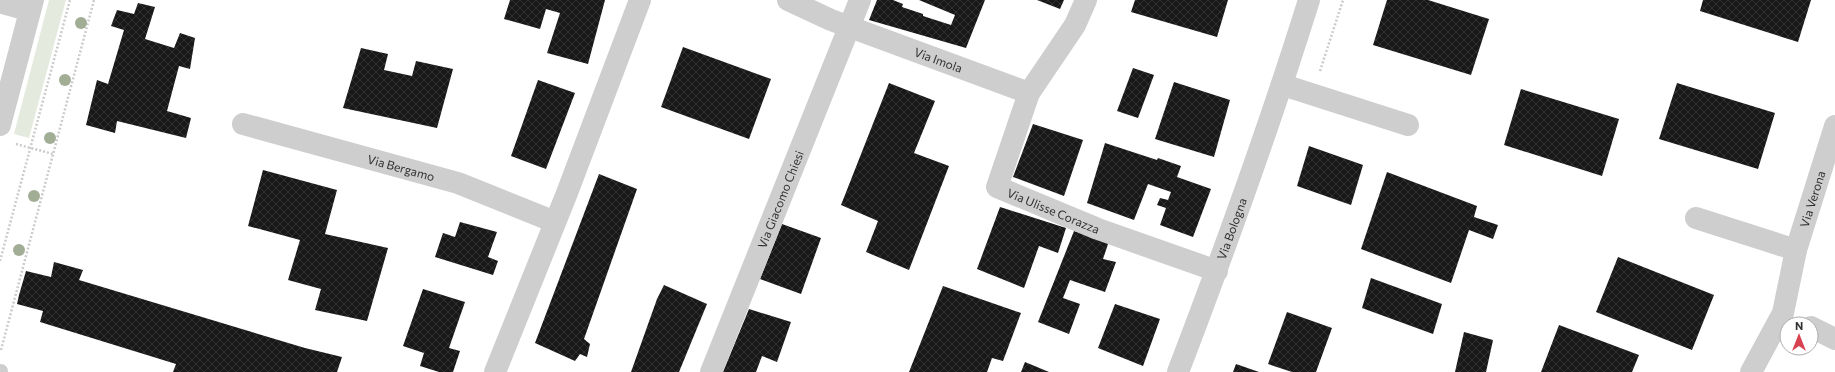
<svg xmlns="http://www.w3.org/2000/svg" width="1835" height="372" font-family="Commissioner,sans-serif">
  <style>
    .grass { fill: #e4eade }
    .building { fill: url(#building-cross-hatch) }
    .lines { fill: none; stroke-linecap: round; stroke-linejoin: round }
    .path { stroke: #cbcbcb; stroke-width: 2.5; stroke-dasharray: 2 2; stroke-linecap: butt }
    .service { stroke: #cecece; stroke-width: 14 }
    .pedestrian { stroke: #cecece; stroke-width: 21 }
    .minor { stroke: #cecece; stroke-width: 22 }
    .tree { fill: #a2ad96 }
    .labels { text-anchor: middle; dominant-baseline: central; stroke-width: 4; stroke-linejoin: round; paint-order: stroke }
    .street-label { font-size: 12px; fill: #313131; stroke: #fff }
  </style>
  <defs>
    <pattern id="building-cross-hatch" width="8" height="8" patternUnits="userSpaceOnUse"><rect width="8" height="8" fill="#181818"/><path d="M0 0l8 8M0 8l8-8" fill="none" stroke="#313131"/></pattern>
  </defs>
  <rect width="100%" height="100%" fill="#fff"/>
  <path class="grass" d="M49 0H66L29 138 14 134Z"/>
  <g class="building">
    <path d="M510 0H605L588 64 547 53 560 13 546 9 540 29 504 19Z"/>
    <path d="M877 0H893L903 4 902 7 923 14V16L951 25 955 15 919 0H985L966 48 869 20Z"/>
    <path d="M1037 0H1064L1060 9Z"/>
    <path d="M1135 0H1228L1217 37 1131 12Z"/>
    <path d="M1387 0H1428L1489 19 1471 75 1373 45Z"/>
    <path d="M1703 0H1811L1798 42 1700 11Z"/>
    <path d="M138 3 155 7 145 39 174 48 180 33 195 38 190 69 179 66 167 111 191 118 186 138 117 121 115 133 86 125 97 80 108 84 124 30 111 26 117 10 134 14Z"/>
    <path d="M683 47 771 79 749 139 661 107Z"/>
    <path d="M361 48 388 54 384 70 412 76 416 61 453 69 437 128 343 108Z"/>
    <path d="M1133 68 1154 75 1138 118 1117 111Z"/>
    <path d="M538 80 575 93 546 169 511 156Z"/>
    <path d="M1174 82 1230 100 1214 157 1155 139Z"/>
    <path d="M889 83 935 101 914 153 949 166 909 270 866 252 878 221 841 205Z"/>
    <path d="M1677 83 1775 113 1758 169 1659 139Z"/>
    <path d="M1521 89 1619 119 1602 176 1504 145Z"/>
    <path d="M1033 124 1083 140 1064 196 1013 177Z"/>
    <path d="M1105 143 1157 160 1158 158 1181 166 1177 177 1211 189 1193 237 1160 225 1166 208 1157 205 1160 198 1168 200 1171 192 1148 184 1134 220 1087 203Z"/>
    <path d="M1309 146 1363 165 1351 205 1297 186Z"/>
    <path d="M263 170 337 190 325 234 388 248 367 321 315 310 321 289 288 280 300 240 248 226Z"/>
    <path d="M1387 172 1477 206 1474 217 1498 225 1493 239 1469 230 1451 283 1361 249Z"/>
    <path d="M599 174 637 189 584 339 590 344 587 357 580 354 575 361 535 343Z"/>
    <path d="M1000 207 1066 228 1058 253 1039 246 1024 288 977 269Z"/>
    <path d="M460 222 497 232 488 257 498 261 493 275 435 257 443 233 455 237Z"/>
    <path d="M782 224 821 238 801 294 760 279Z"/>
    <path d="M1074 231 1109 241 1103 259 1116 262 1105 292 1070 280 1063 298 1080 304 1069 334 1038 322Z"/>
    <path d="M1618 257 1714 295 1692 350 1596 312Z"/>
    <path d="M54 262 83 270 79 280 305 348 342 357 337 372H173L176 364 40 322 43 311 17 304 19 295 26 271 51 277Z"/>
    <path d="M1371 278 1442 304 1433 334 1362 308Z"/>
    <path d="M664 285 707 304 679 372H631L657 299Z"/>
    <path d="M943 286 1021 313 1003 361 992 358 987 372H909Z"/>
    <path d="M423 289 465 302 449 348 460 351 453 372H439L420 366 424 353 403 346Z"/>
    <path d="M1115 304 1160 319 1143 366 1098 348Z"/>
    <path d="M749 309 791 322 777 362 762 356 756 372H723Z"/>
    <path d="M1287 312 1332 328 1316 372H1292L1268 364Z"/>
    <path d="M1559 325 1639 355 1632 372H1541Z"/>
    <path d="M1464 332 1493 340 1486 372H1455Z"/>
    <path d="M1025 362 1049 372H1021Z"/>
    <path d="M1236 364 1259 372H1233Z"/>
  </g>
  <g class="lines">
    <g class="path">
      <path d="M1320 71 1343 0"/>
      <path d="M16 144 53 154"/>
      <path d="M0 261 70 0"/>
      <path d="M1 350 94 0"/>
    </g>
    <path class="service" d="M1 372V371"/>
    <path class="pedestrian" d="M0 3 30 11"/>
    <g class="minor">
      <path id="s1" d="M788 0 831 20 1029 93"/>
      <path id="s2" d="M1086 0 1075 25 1029 93 997 187 1098 229 1217 271"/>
      <path d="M1283 85 1408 125"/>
      <path id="s3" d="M243 124 458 183 555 222"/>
      <path d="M0 125 33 0"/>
      <path d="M1696 218 1796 250"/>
      <path d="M1811 327 1835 339"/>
      <path d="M495 372 567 193 640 0"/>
      <path id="s4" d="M711 372 860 0"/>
      <path id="s5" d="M1178 372C1225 249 1270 125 1309 0"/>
      <path id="s6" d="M1751 372 1783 313 1796 250 1835 126"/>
    </g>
  </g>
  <g class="tree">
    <circle cx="81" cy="23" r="6"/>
    <circle cx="65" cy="80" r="6"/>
    <circle cx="50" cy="138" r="6"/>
    <circle cx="34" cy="196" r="6"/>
    <circle cx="19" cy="250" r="6"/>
  </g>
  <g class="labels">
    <g class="street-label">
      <text stroke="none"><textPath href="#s1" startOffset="162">Via Imola</textPath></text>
      <text stroke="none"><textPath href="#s3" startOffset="164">Via Bergamo</textPath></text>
      <text stroke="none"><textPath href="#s4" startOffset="186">Via Giacomo Chiesi</textPath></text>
      <text stroke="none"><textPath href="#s6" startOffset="185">Via Verona</textPath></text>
      <text stroke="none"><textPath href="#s2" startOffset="270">Via Ulisse Corazza</textPath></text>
      <text stroke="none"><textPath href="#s5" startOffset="153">Via Bologna</textPath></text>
    </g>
  </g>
  <g transform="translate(1799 336)"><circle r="19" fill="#ffffff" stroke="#adadad"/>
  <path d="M0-3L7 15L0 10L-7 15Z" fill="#d94351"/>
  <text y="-6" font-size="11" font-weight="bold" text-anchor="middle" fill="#313131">N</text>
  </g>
</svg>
